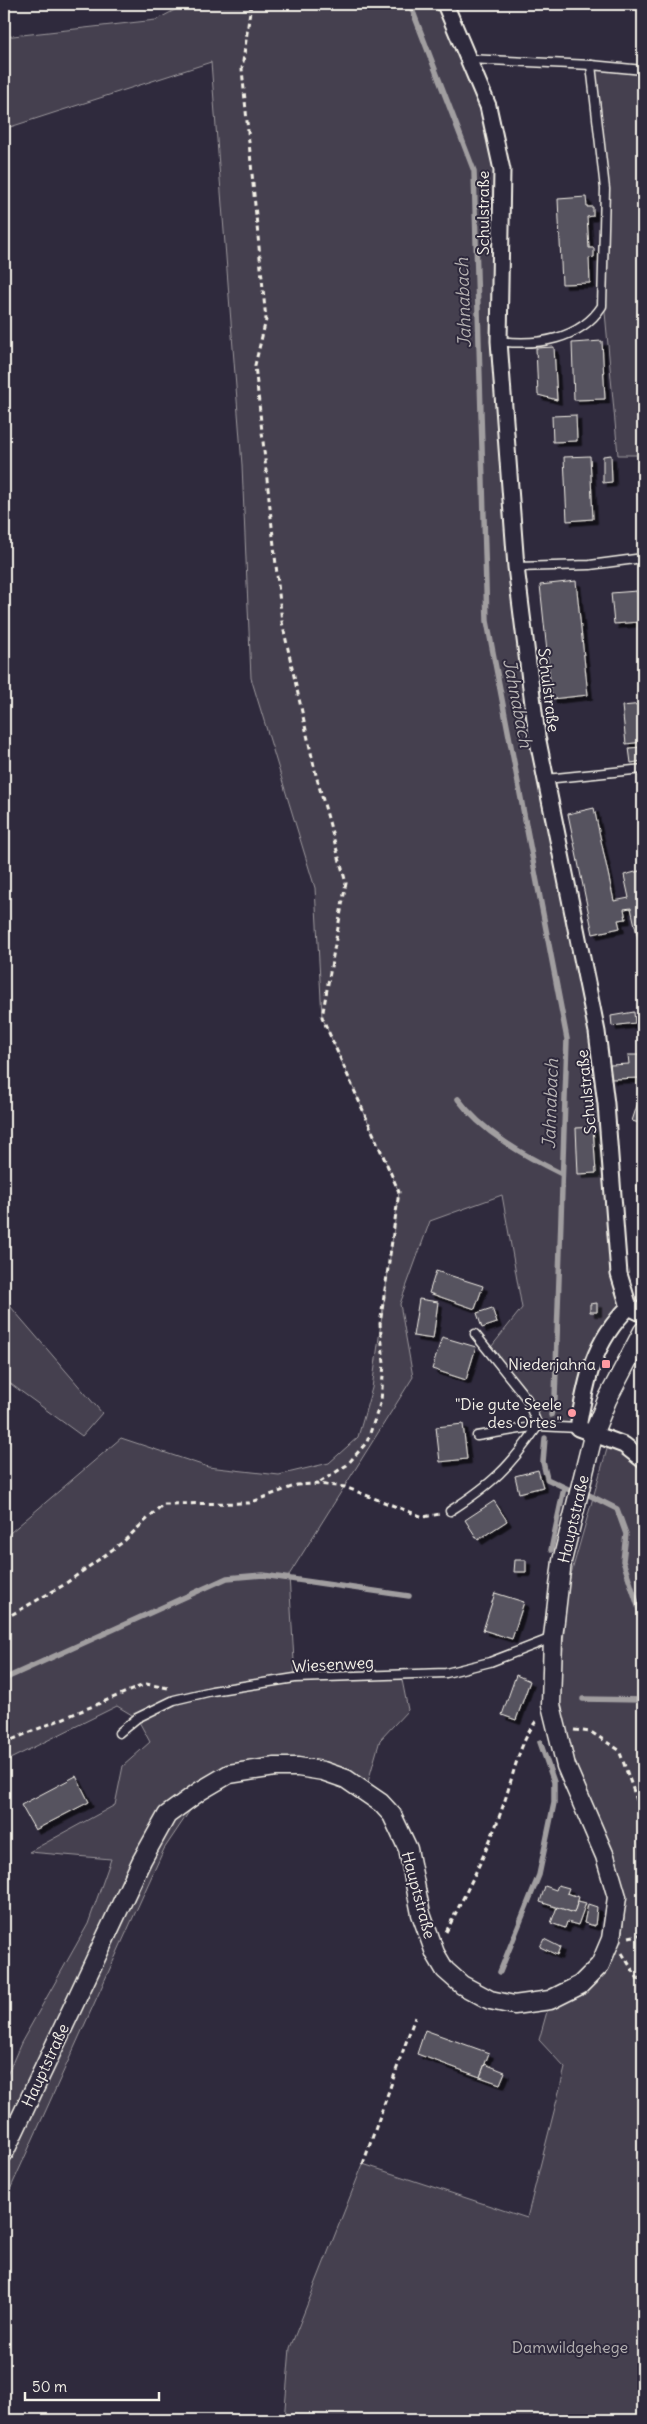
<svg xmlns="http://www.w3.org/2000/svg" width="647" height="2424" font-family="Delius,sans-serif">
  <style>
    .green { fill: #454050; stroke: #9c989c }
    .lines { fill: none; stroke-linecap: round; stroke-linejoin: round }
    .stream { stroke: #a19ea0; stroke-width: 5.5 }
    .building { fill: #56525f; stroke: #f4f1e8; filter: url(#shadow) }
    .service-casing { stroke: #f4f1e8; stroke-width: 11 }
    .minor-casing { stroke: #f4f1e8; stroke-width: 19 }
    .tertiary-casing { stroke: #f4f1e8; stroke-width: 21 }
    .path { stroke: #f4f1e8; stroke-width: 3; stroke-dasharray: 5 4; stroke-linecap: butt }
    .service { stroke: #2f2a3d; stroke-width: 8 }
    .minor { stroke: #2f2a3d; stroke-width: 15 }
    .tertiary { stroke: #2f2a3d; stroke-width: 18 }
    .poi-dot { fill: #ff9aa2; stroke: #2f2a3d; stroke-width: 2 }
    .labels { text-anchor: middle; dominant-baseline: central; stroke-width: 4; stroke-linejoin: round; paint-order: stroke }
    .street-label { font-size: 16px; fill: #f4f1e8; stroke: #2f2a3d }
    .poi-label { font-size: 16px; fill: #f4f1e8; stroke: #2f2a3d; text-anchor: end }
    .park-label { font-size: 16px; fill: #b7b3b3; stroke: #2f2a3d }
    .water-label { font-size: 18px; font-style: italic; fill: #b6b2b2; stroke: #2f2a3d }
  </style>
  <defs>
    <filter id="shadow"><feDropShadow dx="4.5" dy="4.5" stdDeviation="0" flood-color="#0009"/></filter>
  </defs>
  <rect width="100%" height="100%" fill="#2f2a3d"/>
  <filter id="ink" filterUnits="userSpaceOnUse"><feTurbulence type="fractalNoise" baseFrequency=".02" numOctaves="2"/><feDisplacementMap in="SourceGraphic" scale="10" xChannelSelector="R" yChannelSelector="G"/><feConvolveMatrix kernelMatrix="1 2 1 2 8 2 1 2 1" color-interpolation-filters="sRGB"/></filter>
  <g filter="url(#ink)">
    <g class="green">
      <path d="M186 4H445L502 170 499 341 516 567 571 897 629 1307 612 1324 578 1428 538 1426 527 1399 488 1351 522 1308 502 1195 430 1221 400 1304 413 1377 289 1575 295 1678 401 1675 408 1710 380 1740 365 1792 346 1779 252 1769 195 1803 164 1849 4 2203V2082L21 2043 88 1924 111 1859 29 1852 115 1805 123 1766 150 1742 137 1718 117 1706 4 1762V1538L121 1438 208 1467 279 1475 329 1463 358 1437 372 1388 399 1192 322 1017 315 888 251 678 242 465 211 62 4 129V37L156 20Z"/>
      <path d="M591 65 643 70V455H618L603 290 605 189Z"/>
      <path d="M4 1299 102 1413 82 1436 4 1379Z"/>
      <path d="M617 1446 643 1468V2420H284L290 2348 363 2164 527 2218 565 2068 539 2040 548 2008 586 1991 621 1941 624 1918 611 1848 576 1765 559 1705 567 1588 607 1449Z"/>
    </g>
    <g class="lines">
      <g class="stream">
        <path d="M410 4 474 171 487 621 567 1039 555 1398 551 1415"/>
        <path d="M458 1099C483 1133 525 1156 562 1174"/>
        <path d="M545 1438 543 1462 547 1479 568 1489 564 1488 589 1495 617 1509 626 1534 623 1561 643 1621"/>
        <path d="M551 1550 564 1488"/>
        <path d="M4 1679 227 1578 263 1575 409 1596"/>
        <path d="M583 1699 643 1700"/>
        <path d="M500 1972 539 1875 554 1803V1782L540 1742"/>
      </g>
    </g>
    <g class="building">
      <path d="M586 197 587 207H593V216L587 217 589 248H594V257L589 258 590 283 562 284 558 199Z"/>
      <path d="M602 341 605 399 574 400 572 343Z"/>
      <path d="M554 347 557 400 538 395 536 348Z"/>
      <path d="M576 415 577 441 553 442 552 416Z"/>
      <path d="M611 455 612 482 603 483V456Z"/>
      <path d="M590 456 593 519 567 521 564 457Z"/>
      <path d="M576 581 588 695 552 699 540 585Z"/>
      <path d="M637 591 640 622 614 624 611 593Z"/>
      <path d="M643 704V742L626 744 622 706Z"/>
      <path d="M643 747V761L631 763 629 748Z"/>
      <path d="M594 808 614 901 629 898 624 875 643 870V938L638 939 631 908 624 909 626 919 618 920 620 928 593 934 568 814Z"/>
      <path d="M634 1012 635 1023 612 1026 611 1016Z"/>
      <path d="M628 1055H642V1078L611 1079 610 1065 629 1064Z"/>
      <path d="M642 1090H643V1124L632 1121Z"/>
      <path d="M593 1127 596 1173 578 1174 576 1128Z"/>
      <path d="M637 1185H643V1221H640Z"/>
      <path d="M436 1271 483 1286 475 1309 429 1293Z"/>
      <path d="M419 1299 438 1302 433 1339 413 1336Z"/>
      <path d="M597 1303V1312H590V1304Z"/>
      <path d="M492 1308 497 1323 482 1328 477 1313Z"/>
      <path d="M442 1337 476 1347 466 1380 432 1369Z"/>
      <path d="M463 1424 467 1459 440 1462 436 1427Z"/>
      <path d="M538 1470 543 1487 519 1493 515 1476Z"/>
      <path d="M494 1501 507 1521 478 1540 465 1520Z"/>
      <path d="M515 1560H526V1572H514Z"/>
      <path d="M495 1593 524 1602 512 1639 483 1630Z"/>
      <path d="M516 1675 530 1681 516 1720 502 1715Z"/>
      <path d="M76 1776 89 1802 35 1830 21 1805Z"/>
      <path d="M558 1885 569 1888 567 1893 579 1897 574 1913 540 1902 545 1886 556 1890Z"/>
      <path d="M578 1901 586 1903 578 1925 567 1922 565 1928 551 1923 557 1907 574 1913Z"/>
      <path d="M588 1904 597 1907 595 1926 584 1923Z"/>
      <path d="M544 1939 560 1947 557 1955 540 1947Z"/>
      <path d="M425 2030 489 2053 480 2077 417 2054Z"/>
      <path d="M485 2064 505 2072 500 2084 480 2077Z"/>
    </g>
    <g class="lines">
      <g class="service-casing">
        <g id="service">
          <path d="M468 59 591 65 643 70"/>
          <path d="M499 341C536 346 580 340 602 306L605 189 591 65"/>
          <path d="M516 567 590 565 643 558"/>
          <path d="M546 779 643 769"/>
          <path d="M477 1436 538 1426 578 1428"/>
          <path d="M450 1511C492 1484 510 1467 538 1426L527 1399 475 1334"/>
          <path d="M119 1733 137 1718 174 1700 212 1691 295 1678 446 1673 490 1662 552 1638"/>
        </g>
      </g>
      <g class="minor-casing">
        <g id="minor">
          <path d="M445 4 488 106 502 170 499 341 516 567 537 736 597 1032 606 1104 619 1274 629 1307 643 1314"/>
          <path d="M629 1307C593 1342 586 1380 578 1428L624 1445 643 1460"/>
        </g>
      </g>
      <g class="tertiary-casing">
        <path id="tertiary" d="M4 2153 142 1860 167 1815 200 1791 229 1774 275 1767H298L323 1771 346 1779 381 1803 392 1815 408 1849 421 1914 435 1953 445 1970 462 1985 490 2000 514 2005 550 2000 580 1985 600 1965 611 1939 617 1897 605 1856 566 1766 551 1705 553 1637 562 1561 594 1432 607 1400 643 1331"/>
      </g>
      <g class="path">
        <path d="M251 4 242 69 266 320 255 365 282 622 316 775 346 883 322 1017 399 1192 380 1324 384 1363 381 1401 367 1442 347 1465 317 1484"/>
        <path d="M4 1619 62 1586 123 1542 163 1504 249 1503 297 1485 317 1484 345 1487 423 1517 440 1514"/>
        <path d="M574 1730 591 1732 619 1750 643 1817"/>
        <path d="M4 1743 146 1684 168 1688"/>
        <path d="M446 1932C467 1891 488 1850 503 1806 513 1778 518 1744 537 1720"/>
        <path d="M629 1937 643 1934"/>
        <path d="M622 1953 643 1987"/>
        <path d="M363 2164 415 2017"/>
      </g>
      <use href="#service" class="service"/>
      <use href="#minor" class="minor"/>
      <use href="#tertiary" class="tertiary"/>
    </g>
  </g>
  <g class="poi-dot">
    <rect x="601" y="1359" width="10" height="10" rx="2.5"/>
    <circle cx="572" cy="1413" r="5"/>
  </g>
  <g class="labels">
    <g class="street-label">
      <text transform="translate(483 213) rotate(-90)">Schulstraße</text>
      <text transform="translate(549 690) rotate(83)">Schulstraße</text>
      <text transform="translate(586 1092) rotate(-96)">Schulstraße</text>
      <text transform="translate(573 1519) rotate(-77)">Hauptstraße</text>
      <text transform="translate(333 1664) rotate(-3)">Wiesenweg</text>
      <text transform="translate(419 1895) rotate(75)">Hauptstraße</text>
      <text transform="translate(45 2065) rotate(-65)">Hauptstraße</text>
    </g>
    <g class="poi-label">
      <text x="596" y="1364">Niederjahna</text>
      <text x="562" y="1404">"Die gute Seele<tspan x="562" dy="18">des Ortes"</tspan></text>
    </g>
    <g class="park-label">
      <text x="570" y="2347">Damwildgehege</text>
    </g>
    <g class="water-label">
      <text transform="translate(463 303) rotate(-92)">Jahnabach</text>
      <text transform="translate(518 703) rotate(79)">Jahnabach</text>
      <text transform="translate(550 1104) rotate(-88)">Jahnabach</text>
    </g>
  </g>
  <rect width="647" height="2424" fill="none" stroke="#2f2a3d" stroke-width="20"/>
  <rect x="10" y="10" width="627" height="2404" fill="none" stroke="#f4f1e8" stroke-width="2" filter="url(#ink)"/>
  <path d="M25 2392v8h134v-8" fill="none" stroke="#f4f1e8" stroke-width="2.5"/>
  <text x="32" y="2392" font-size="15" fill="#f4f1e8" stroke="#2f2a3d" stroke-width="4" paint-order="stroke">50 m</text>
</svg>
